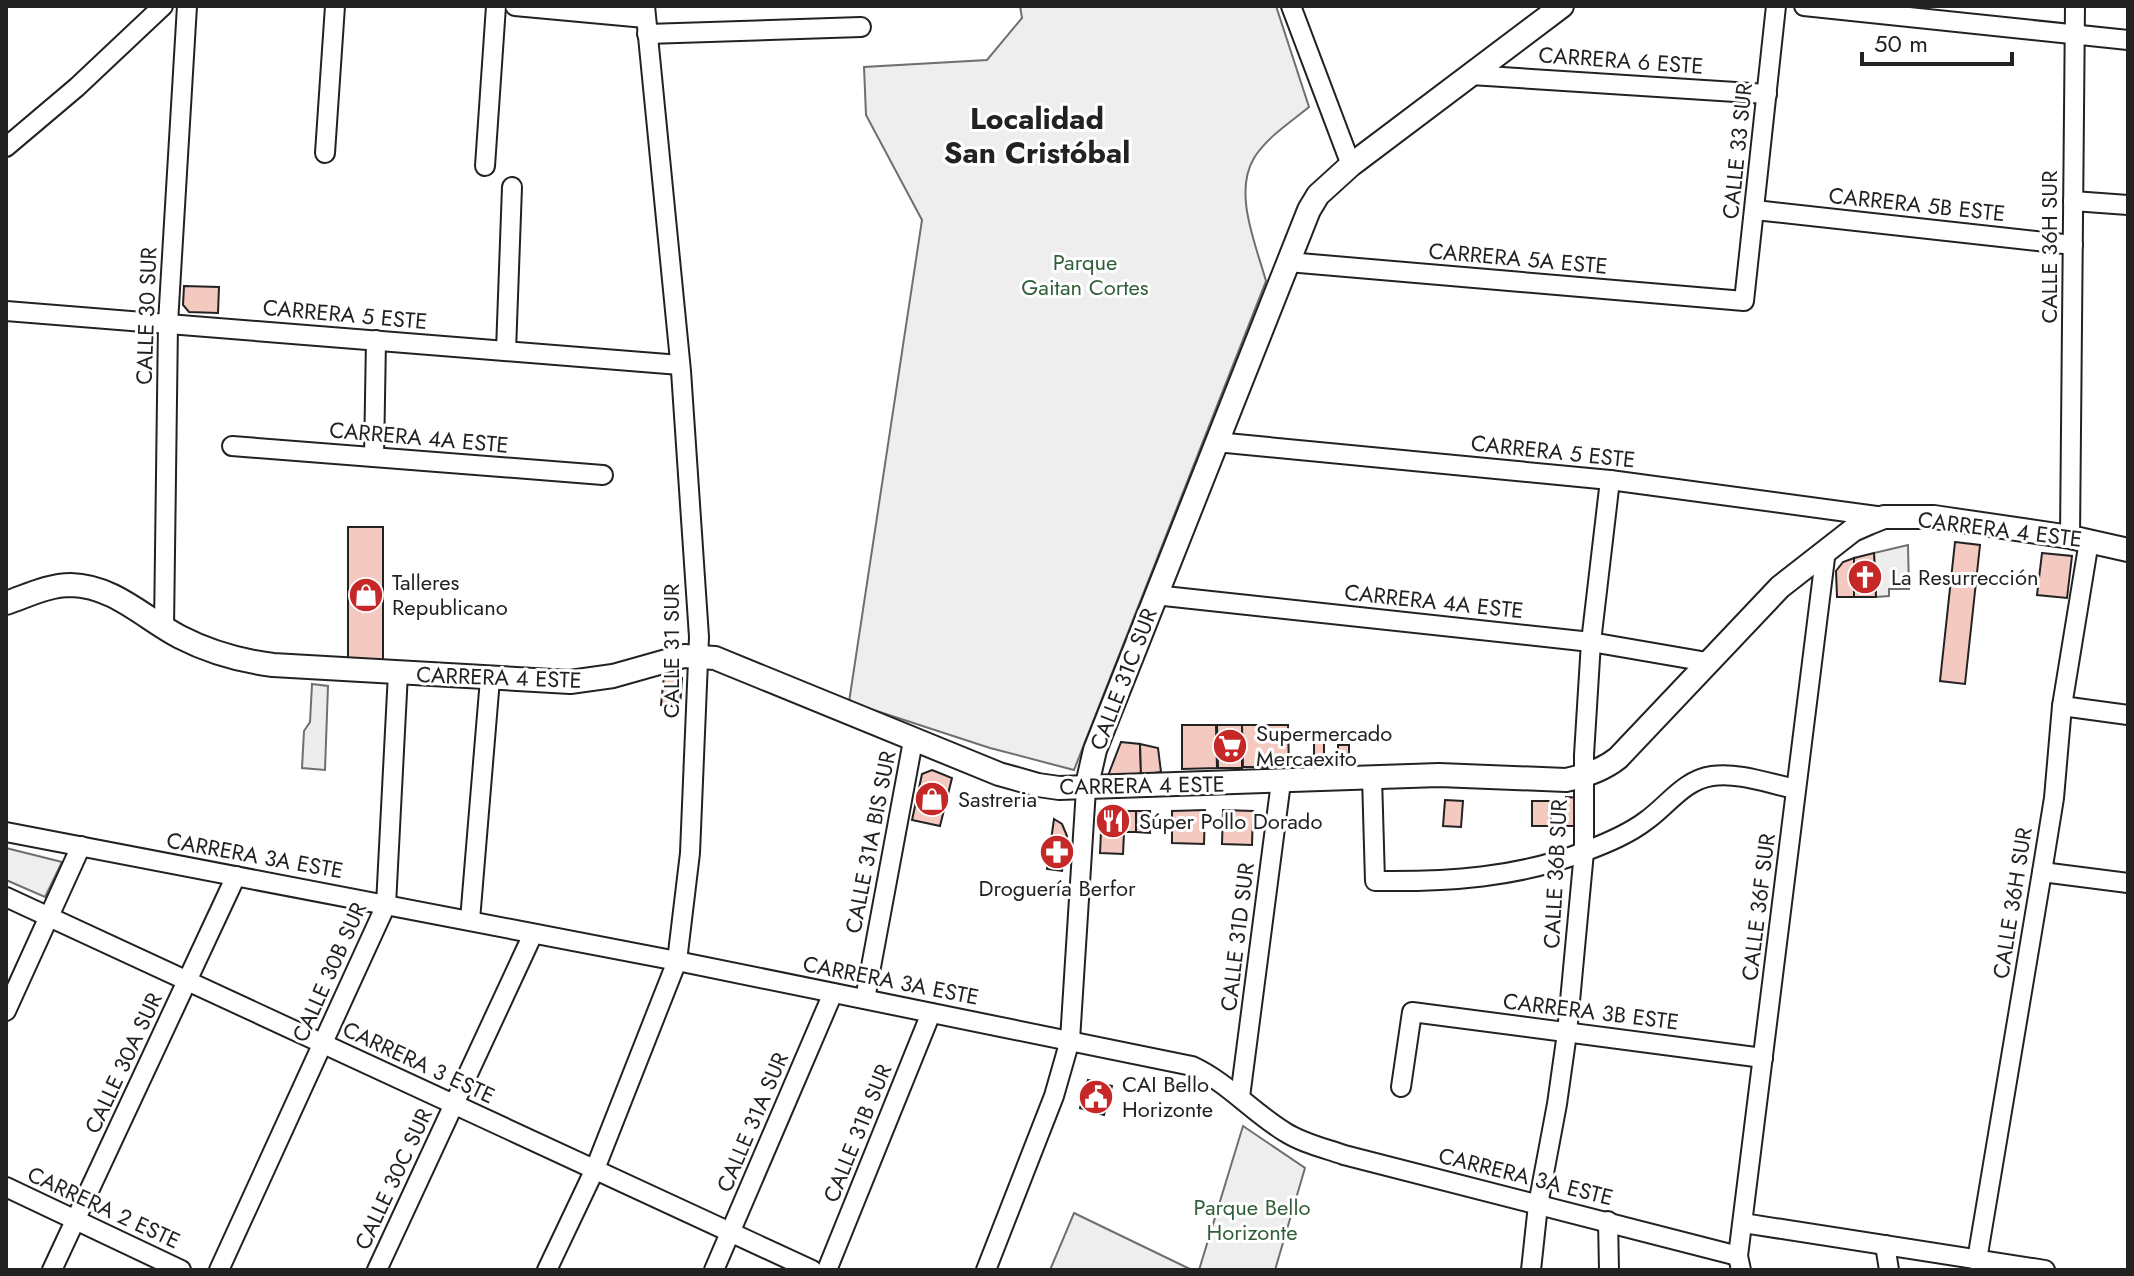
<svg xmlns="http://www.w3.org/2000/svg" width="2134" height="1276" font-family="Jost,sans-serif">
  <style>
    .green { fill: #eee; stroke: #6f6f6f; stroke-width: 2 }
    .parking { fill: #ededed; stroke: #6f6f6f; stroke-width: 2 }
    .building { fill: #f3c9c0; stroke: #222; stroke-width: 2 }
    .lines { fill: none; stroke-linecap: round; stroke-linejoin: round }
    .minor-casing { stroke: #222; stroke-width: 22 }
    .tertiary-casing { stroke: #222; stroke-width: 26 }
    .minor { stroke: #fff; stroke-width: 18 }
    .tertiary { stroke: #fff; stroke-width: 22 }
    .labels { text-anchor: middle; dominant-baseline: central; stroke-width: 6; stroke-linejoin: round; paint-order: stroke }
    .street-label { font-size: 22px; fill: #222; stroke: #fff }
    .park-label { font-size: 22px; fill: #2f5e38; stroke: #fff }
    .poi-label { font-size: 22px; fill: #222; stroke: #fff; text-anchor: start }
    .district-label { font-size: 30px; font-weight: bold; fill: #222; stroke: #fff }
  </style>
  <rect width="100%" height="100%" fill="#fff"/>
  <g class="green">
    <path d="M1020 6H1276L1309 107C1291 122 1267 137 1254 158 1233 193 1256 245 1266 281L1074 770 990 748 849 702 922 220 866 115 864 67 987 60 1022 18Z"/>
    <path d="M6 848 62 862 45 897 6 880Z"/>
    <path d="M1243 1126 1305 1168 1275 1270H1199Z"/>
    <path d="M1074 1213 1192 1270H1050Z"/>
  </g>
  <g class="parking">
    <path d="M1908 545 1909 589H1889V596L1876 597 1874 553Z"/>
    <path d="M312 684 328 686 325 770 302 768 304 731 310 722Z"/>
  </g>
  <g class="building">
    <path d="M184 286 219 287 218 313 189 312 183 305Z"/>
    <rect x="348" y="527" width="35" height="137"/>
    <path d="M1955 542 1980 545 1965 684 1940 681Z"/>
    <path d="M1874 553 1876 597H1854V558Z"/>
    <path d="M2042 553 2072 556 2067 598 2037 595Z"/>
    <path d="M1854 558V597H1837L1836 571 1843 562Z"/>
    <path d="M664 676 682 678 680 707 661 705Z"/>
    <path d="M1182 725H1216L1217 768 1182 769Z"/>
    <path d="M1217 725H1242V768H1218Z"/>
    <path d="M1242 725H1288L1289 767H1243Z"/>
    <rect x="1314" y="732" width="10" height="35"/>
    <path d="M1121 742 1140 744 1141 771 1137 781 1110 779 1109 773Z"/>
    <path d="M1140 744 1158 748 1161 772 1141 775Z"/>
    <rect x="1338" y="745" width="11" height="17"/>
    <path d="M932 770 952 778 940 826 912 820 922 774Z"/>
    <path d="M1566 797 1582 798 1581 826H1565Z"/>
    <path d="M1445 800 1463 801 1461 827 1443 826Z"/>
    <rect x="1532" y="801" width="19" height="25"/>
    <path d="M1102 810 1125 811 1123 854 1100 853Z"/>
    <path d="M1205 810 1204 844 1172 843V811Z"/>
    <path d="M1223 810 1253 811 1252 845 1222 844Z"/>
    <path d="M1125 811H1136V832H1124Z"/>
    <path d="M1136 811H1150V833L1136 832Z"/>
    <path d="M1054 819 1062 824 1067 836 1062 871 1047 869Z"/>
    <path d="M1088 1080 1112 1086 1104 1115 1080 1108Z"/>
  </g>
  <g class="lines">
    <g class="minor-casing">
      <g id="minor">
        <path d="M515 6 645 18"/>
        <path d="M1291 6 1351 165"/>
        <path d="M1804 6 2128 40"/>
        <path d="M647 34 861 27"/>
        <path d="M1471 75 1767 94"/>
        <path d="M6 147 77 87 163 6"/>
        <path d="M325 153 335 6"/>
        <path d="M485 166 496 6"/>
        <path d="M2073 201 2128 205"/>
        <path d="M1755 210 2073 245"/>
        <path d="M1288 262 1744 301 1776 6"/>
        <path d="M6 311 680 365"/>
        <path d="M506 351 512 187"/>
        <path d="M1216 442 1610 480 1884 517"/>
        <path d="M232 446 603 475"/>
        <path d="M374 457 376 340"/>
        <path d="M2070 537 2075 6"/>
        <path d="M1155 595 1591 642 1707 662"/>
        <path d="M164 628 168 323 187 6"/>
        <path d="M2062 706 2128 715"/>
        <path d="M1372 777 1375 881C1447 882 1518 878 1586 851 1607 843 1629 834 1647 820 1668 805 1684 780 1712 776 1739 772 1770 784 1796 789"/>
        <path d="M6 832 677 961 1192 1066C1227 1082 1252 1112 1285 1132 1302 1143 1324 1148 1344 1155L1738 1256"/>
        <path d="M2042 872 2128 883"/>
        <path d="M6 897 812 1270"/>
        <path d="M470 920 490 679"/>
        <path d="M865 999 913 741"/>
        <path d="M6 1011 81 846"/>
        <path d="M1401 1087 1412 1012 1763 1058"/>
        <path d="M1240 1097 1281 782"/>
        <path d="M6 1187 181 1270"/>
        <path d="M1608 1221 1609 1270"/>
        <path d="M1743 1223 2045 1270"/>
        <path d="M1885 1245 1889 1270"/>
        <path d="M52 1270 236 876"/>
        <path d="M219 1270 386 905 398 673"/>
        <path d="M377 1270 533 934"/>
        <path d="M547 1270 595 1169 677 961 690 853 699 637 681 371 645 6"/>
        <path d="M714 1270 833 993"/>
        <path d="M827 1270 931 1013"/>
        <path d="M986 1270 1054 1096 1070 1040 1086 789"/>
        <path d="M1531 1270 1538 1205 1557 1104 1567 1033 1584 852V755L1591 642 1610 480"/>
        <path d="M1741 1270 1738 1256 1826 550"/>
        <path d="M1983 1270 1977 1260 2042 872 2054 798 2062 706 2089 541"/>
      </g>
    </g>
    <g class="tertiary-casing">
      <g id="tertiary">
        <path d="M6 603C27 596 48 585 71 585 114 586 144 618 180 637 209 652 242 661 273 665L570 682 613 676 684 656 715 658 999 774 1038 785 1059 788 1439 775 1566 780C1585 776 1603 770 1618 758L1780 587 1853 530 1869 523 1884 517H1934L2070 537 2128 550"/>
        <path d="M1086 789 1095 750 1309 210 1318 195 1351 165 1562 6"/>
      </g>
    </g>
    <use href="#minor" class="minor"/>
    <use href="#tertiary" class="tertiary"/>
  </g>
  <defs>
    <g id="church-disc" transform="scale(1.8)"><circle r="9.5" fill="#c62828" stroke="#fff"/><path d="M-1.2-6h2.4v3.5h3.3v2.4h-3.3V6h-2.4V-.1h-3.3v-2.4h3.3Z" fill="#fff"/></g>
    <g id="shop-disc" transform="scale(1.8)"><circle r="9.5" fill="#c62828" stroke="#fff"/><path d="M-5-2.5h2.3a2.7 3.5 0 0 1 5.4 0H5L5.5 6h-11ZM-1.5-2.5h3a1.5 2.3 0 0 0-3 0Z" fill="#fff"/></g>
    <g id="supermarket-disc" transform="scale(1.8)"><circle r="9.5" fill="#c62828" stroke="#fff"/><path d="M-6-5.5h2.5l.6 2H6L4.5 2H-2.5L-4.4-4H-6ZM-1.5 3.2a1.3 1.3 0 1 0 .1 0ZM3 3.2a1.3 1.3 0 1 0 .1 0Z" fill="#fff"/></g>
    <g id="restaurant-disc" transform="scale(1.8)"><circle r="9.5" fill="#c62828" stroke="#fff"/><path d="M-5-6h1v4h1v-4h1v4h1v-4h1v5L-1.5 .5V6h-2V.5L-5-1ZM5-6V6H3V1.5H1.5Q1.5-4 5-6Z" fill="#fff"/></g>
    <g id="pharmacy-disc" transform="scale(1.8)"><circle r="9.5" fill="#c62828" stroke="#fff"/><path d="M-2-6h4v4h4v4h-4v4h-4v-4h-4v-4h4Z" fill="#fff"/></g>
    <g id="civic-disc" transform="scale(1.8)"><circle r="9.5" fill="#c62828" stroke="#fff"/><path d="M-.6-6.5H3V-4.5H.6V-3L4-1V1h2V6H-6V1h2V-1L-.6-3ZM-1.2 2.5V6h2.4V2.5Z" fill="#fff"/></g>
  </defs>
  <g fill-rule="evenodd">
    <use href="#church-disc" x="1865" y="577"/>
    <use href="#shop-disc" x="366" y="595"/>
    <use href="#supermarket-disc" x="1230" y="746"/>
    <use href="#shop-disc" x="932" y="799"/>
    <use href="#restaurant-disc" x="1113" y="821"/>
    <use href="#pharmacy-disc" x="1057" y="852"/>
    <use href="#civic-disc" x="1096" y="1097"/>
  </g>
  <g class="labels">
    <g class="street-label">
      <text transform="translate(1621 60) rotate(4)">CARRERA 6 ESTE</text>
      <text transform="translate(1737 151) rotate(-84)">CALLE 33 SUR</text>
      <text transform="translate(1917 204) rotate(6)">CARRERA 5B ESTE</text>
      <text transform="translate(2049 247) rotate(-90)">CALLE 36H SUR</text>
      <text transform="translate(1518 258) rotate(5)">CARRERA 5A ESTE</text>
      <text transform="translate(345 314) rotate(5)">CARRERA 5 ESTE</text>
      <text transform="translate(146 316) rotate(-88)">CALLE 30 SUR</text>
      <text transform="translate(419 437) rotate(5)">CARRERA 4A ESTE</text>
      <text transform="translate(1553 451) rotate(6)">CARRERA 5 ESTE</text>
      <text transform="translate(2000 529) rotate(7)">CARRERA 4 ESTE</text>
      <text transform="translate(1434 601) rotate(6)">CARRERA 4A ESTE</text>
      <text transform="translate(671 651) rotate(-90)">CALLE 31 SUR</text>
      <text transform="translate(499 677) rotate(2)">CARRERA 4 ESTE</text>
      <text transform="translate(1123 679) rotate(-69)">CALLE 31C SUR</text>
      <text transform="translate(1142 785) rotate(-1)">CARRERA 4 ESTE</text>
      <text transform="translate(870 842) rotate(-79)">CALLE 31A BIS SUR</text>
      <text transform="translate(255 855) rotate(10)">CARRERA 3A ESTE</text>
      <text transform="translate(1555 874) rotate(-87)">CALLE 36B SUR</text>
      <text transform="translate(2012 903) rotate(-81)">CALLE 36H SUR</text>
      <text transform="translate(1758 907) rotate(-83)">CALLE 36F SUR</text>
      <text transform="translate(1237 937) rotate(-83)">CALLE 31D SUR</text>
      <text transform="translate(329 972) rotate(-66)">CALLE 30B SUR</text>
      <text transform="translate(891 980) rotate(11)">CARRERA 3A ESTE</text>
      <text transform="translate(1591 1011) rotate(7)">CARRERA 3B ESTE</text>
      <text transform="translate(419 1062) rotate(25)">CARRERA 3 ESTE</text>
      <text transform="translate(123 1063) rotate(-65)">CALLE 30A SUR</text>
      <text transform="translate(752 1122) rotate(-67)">CALLE 31A SUR</text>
      <text transform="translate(857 1133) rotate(-68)">CALLE 31B SUR</text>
      <text transform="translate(1526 1176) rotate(14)">CARRERA 3A ESTE</text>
      <text transform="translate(393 1179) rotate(-65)">CALLE 30C SUR</text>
      <text transform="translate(104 1207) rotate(25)">CARRERA 2 ESTE</text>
    </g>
    <g class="park-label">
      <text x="1085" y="262">Parque<tspan x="1085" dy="25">Gaitan Cortes</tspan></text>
      <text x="1252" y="1207">Parque Bello<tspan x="1252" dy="25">Horizonte</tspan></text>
    </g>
    <g class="poi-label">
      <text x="1891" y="577">La Resurrección</text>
      <text x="392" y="582">Talleres<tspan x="392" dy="25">Republicano</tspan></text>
      <text x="1256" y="733">Supermercado<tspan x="1256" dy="25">Mercaexito</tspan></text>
      <text x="958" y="799">Sastreria</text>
      <text x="1139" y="821">Súper Pollo Dorado</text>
      <text x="1057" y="888" text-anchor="middle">Droguería Berfor</text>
      <text x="1122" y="1084">CAI Bello<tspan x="1122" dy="25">Horizonte</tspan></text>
    </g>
    <g class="district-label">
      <text x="1037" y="118">Localidad<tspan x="1037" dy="34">San Cristóbal</tspan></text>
    </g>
  </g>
  <rect width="2134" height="1276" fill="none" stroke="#222222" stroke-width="16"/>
  <path d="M1862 52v12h150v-12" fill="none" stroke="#222222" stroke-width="4"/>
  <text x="1874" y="52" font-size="24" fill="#222222" stroke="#ffffff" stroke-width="6" paint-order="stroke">50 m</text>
</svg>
